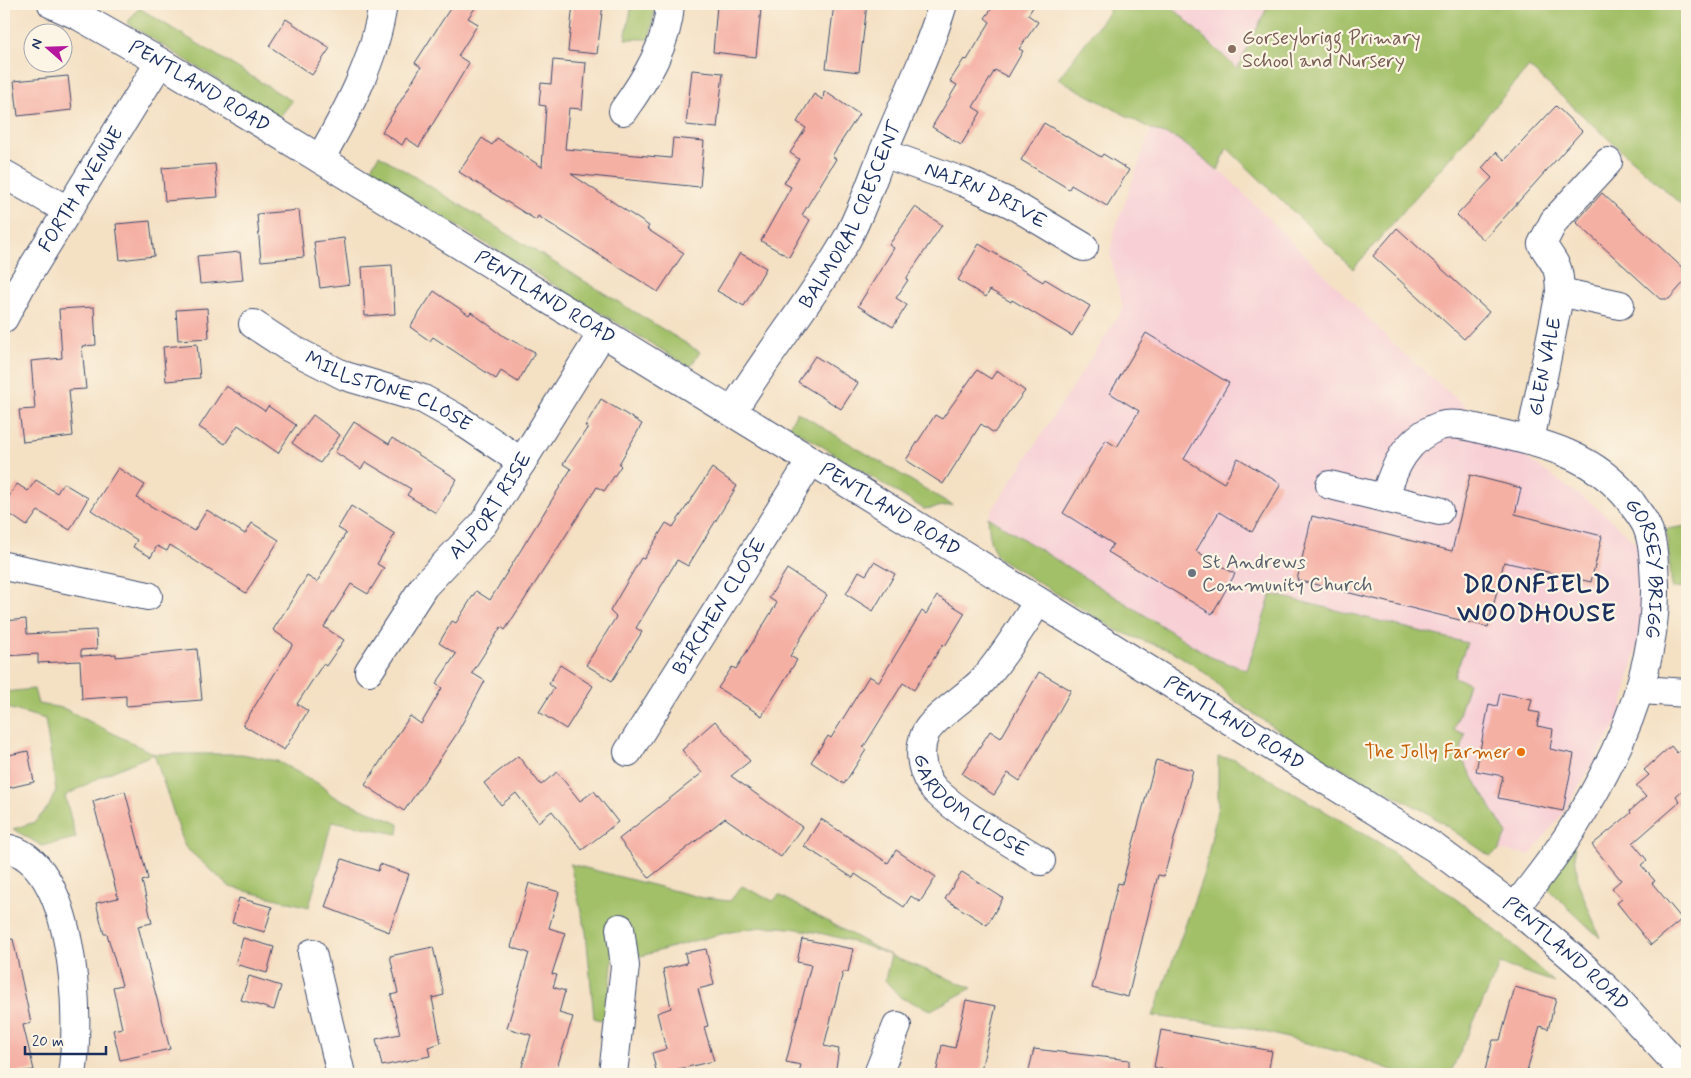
<svg xmlns="http://www.w3.org/2000/svg" width="1691" height="1078" font-family="Mynerve,sans-serif">
  <style>
    .built { fill: #f7cfd5 }
    .green { fill: #a2c067; stroke: #5e7862 }
    .building { fill: #f5b0a4 }
    .lines { fill: none; stroke-linecap: round; stroke-linejoin: round }
    .minor-casing { stroke: #3c4a6d; stroke-width: 30 }
    .minor { stroke: #fff; stroke-width: 28 }
    .education-dot { fill: #8d6e63; stroke: #fcf5e5; stroke-width: 2 }
    .worship-dot { fill: #6b7280; stroke: #fcf5e5; stroke-width: 2 }
    .food-dot { fill: #e8710a; stroke: #fcf5e5; stroke-width: 2 }
    .labels { text-anchor: middle; dominant-baseline: central; stroke-width: 4.5; stroke-linejoin: round; paint-order: stroke }
    .education-label { font-size: 20px; fill: #785e54; stroke: #fcf5e5; text-anchor: start }
    .street-label { font-size: 20px; fill: #1b2f5e; stroke: #fcf5e5 }
    .worship-label { font-size: 20px; fill: #5b616d; stroke: #fcf5e5; text-anchor: start }
    .food-label { font-size: 20px; fill: #c56008; stroke: #fcf5e5; text-anchor: end }
    .district-label { font-size: 25px; font-weight: bold; letter-spacing: 1px; fill: #1b2f5e; stroke: #fcf5e5 }
  </style>
  <rect width="100%" height="100%" fill="#fcf5e5"/>
  <filter id="ink" filterUnits="userSpaceOnUse"><feTurbulence type="fractalNoise" baseFrequency=".02" numOctaves="2"/><feDisplacementMap in="SourceGraphic" scale="10" xChannelSelector="R" yChannelSelector="G"/><feConvolveMatrix kernelMatrix="1 2 1 2 8 2 1 2 1" color-interpolation-filters="sRGB"/></filter>
  <filter id="wash" filterUnits="userSpaceOnUse"><feTurbulence type="fractalNoise" baseFrequency=".0096" numOctaves="4" result="noise"/><feDisplacementMap in="SourceGraphic" scale="20" xChannelSelector="R" yChannelSelector="G"/><feGaussianBlur stdDeviation="1.12" result="paint"/><feColorMatrix in="noise" values="0 0 0 0 0 0 0 0 0 0 0 0 0 0 0 0 0 1.4 0 .05"/><feComposite in="paint" operator="in"/></filter>
  <g filter="url(#wash)">
    <rect width="100%" height="100%" fill="#f4e0c3"/>
    <g class="built">
      <path d="M1170 4H1269L1238 69Z"/>
      <path d="M1151 129 1178 139 1229 179 1402 352 1522 455 1599 509 1640 547 1645 613 1619 720 1562 814 1530 855 1499 850 1507 834 1460 756 1465 734 1454 730 1469 683 1454 677 1467 644 1247 670 1213 658 988 517 1123 309 1110 253 1114 232Z"/>
    </g>
    <g class="green">
      <path d="M632 4H655L650 39H625Z"/>
      <path d="M1101 4H1169L1237 69 1269 4H1687V210L1529 67 1353 269 1227 148 1218 170 1178 139 1151 129 1058 79 1110 10Z"/>
      <path d="M139 8 292 101 279 118 127 23Z"/>
      <path d="M379 155 700 352 690 367 368 172Z"/>
      <path d="M797 412 952 505 924 509 789 426Z"/>
      <path d="M988 517 1213 658 1247 670 1271 594 1467 643 1454 677 1469 683 1454 730 1465 734 1460 756 1507 834 1499 850 1490 856 1426 812 1314 754 1236 702 1208 675 1174 652 1118 631 997 557 990 541Z"/>
      <path d="M1687 526V587L1672 588 1666 529Z"/>
      <path d="M34 689 38 704 63 708 154 754H242L277 761 319 784 333 796 399 824 398 834 332 821 309 907 230 887 185 847 154 754 104 775 65 796 76 838 42 846 13 829 35 822 49 806 56 790 45 719 4 707V692Z"/>
      <path d="M1218 757 1235 759 1383 845 1488 923 1554 982 1500 964 1450 1074H1402L1352 1055 1249 1028 1153 1016 1205 870 1218 805Z"/>
      <path d="M1574 843 1578 882 1600 938 1545 886Z"/>
      <path d="M570 864 703 898 730 901 742 886 773 901 779 895 891 956 972 988 931 1010 901 998 885 980 891 955C856 942 818 930 780 927 743 924 678 946 641 956L614 942 607 1022 594 1018 586 932Z"/>
    </g>
    <g id="blocks">
      <g class="building">
        <path d="M453 4H478L468 18 478 24 458 56 469 63 419 147 406 138 402 145 382 132 421 67 415 63Z"/>
        <path d="M573 4H603L597 54 568 51Z"/>
        <path d="M834 4H867L859 72 826 68Z"/>
        <path d="M995 4H1035L1028 15 1038 22 1019 49 1023 51 1008 77 995 70 973 107 981 112 961 145 932 127 957 85 950 81 964 59 967 60 990 22 985 18Z"/>
        <path d="M717 5 761 9 756 57 713 52Z"/>
        <path d="M286 19 330 48 312 75 269 46Z"/>
        <path d="M553 60 586 63 582 109 569 108 565 149 671 158 673 138 704 141 700 187 571 174 649 226 647 229 684 253 658 292 538 216 536 220 459 172 482 138 492 145 497 138 542 167 546 106 539 105 541 83 551 84Z"/>
        <path d="M692 70 723 73 717 128 686 125Z"/>
        <path d="M68 76 72 110 18 116 14 81Z"/>
        <path d="M824 91 859 114 832 156 836 159 802 215 810 220 789 257 761 241 791 187 784 183 799 159 790 153 806 128 797 122 814 94 823 100Z"/>
        <path d="M1556 106 1582 131 1484 240 1457 215 1492 178 1482 168 1496 152 1505 160Z"/>
        <path d="M1044 123 1101 157 1103 154 1129 170 1107 206 1071 185 1069 189 1021 160Z"/>
        <path d="M215 164 218 197 165 201 162 168Z"/>
        <path d="M1602 193 1687 272V279L1669 299H1660L1576 222Z"/>
        <path d="M915 207 942 225 906 279 908 280 896 298 907 305 893 327 858 306 894 248 889 245Z"/>
        <path d="M299 210 304 257 261 261 257 214Z"/>
        <path d="M150 221 154 256 120 260 116 224Z"/>
        <path d="M1397 228 1489 312 1464 339 1373 256Z"/>
        <path d="M344 238 350 284 320 288 314 242Z"/>
        <path d="M979 244 1043 282 1045 279 1090 306 1072 336 1012 300 1011 302 990 290 986 297 958 280Z"/>
        <path d="M240 252 243 280 200 284 197 256Z"/>
        <path d="M740 253 766 268 744 306 717 291Z"/>
        <path d="M392 265 395 314 365 316 362 267Z"/>
        <path d="M434 291 469 315 471 312 505 337 535 352 518 382 501 371 496 379 433 337 430 341 410 327Z"/>
        <path d="M94 307 96 345 82 346 86 389 69 390 73 436 23 442 19 410 35 409 31 361 62 358 59 309Z"/>
        <path d="M207 308 209 338 178 340 176 310Z"/>
        <path d="M1146 333 1229 383 1184 459 1224 483 1238 458 1281 484 1252 532 1219 512 1196 551 1235 574 1212 614 1108 552 1113 544 1063 513 1106 440 1117 447 1139 411 1110 393Z"/>
        <path d="M197 344 200 378 166 381 163 347Z"/>
        <path d="M815 356 858 383 841 409 798 382Z"/>
        <path d="M977 370 991 379 997 370 1025 391 994 433 981 424 943 484 906 460 935 415 942 419Z"/>
        <path d="M226 386 265 411 268 406 296 425 278 453 238 425 225 444 199 427Z"/>
        <path d="M601 399 642 424 619 464 621 466 604 491 597 487 505 630 501 627 472 673 485 681 456 735 404 811 365 785 410 716 421 724 442 688 436 684 456 654 439 643 452 621 456 623 476 591 490 600 571 469 563 464 588 427 585 426Z"/>
        <path d="M313 415 340 435 320 463 292 443Z"/>
        <path d="M354 422 389 444 392 438 457 479 436 513 407 495 411 489 366 462 361 469 335 452Z"/>
        <path d="M118 468 145 485 137 498 194 531 207 510 245 534 252 523 279 540 246 593 170 545 167 551 157 546 151 557 133 547 137 540 91 510Z"/>
        <path d="M712 468 737 486 688 566 677 560 636 628 642 632 612 681 586 665 616 617 610 611 641 558 644 559 666 523 673 527Z"/>
        <path d="M1470 475 1521 488 1515 514 1602 536 1591 582 1504 562 1488 627 1297 580 1312 516 1452 551Z"/>
        <path d="M36 480 57 493 63 483 88 498 70 530 38 511 27 526 4 510V504L17 484 28 491Z"/>
        <path d="M351 506 395 534 377 564 384 568 368 594 351 584 324 627 344 640 326 666 323 664 297 704 308 711 284 750 243 725 293 644 273 630 307 576 317 582 346 533 338 528Z"/>
        <path d="M874 562 895 574 873 611 846 594 859 571 866 575Z"/>
        <path d="M787 569 827 595 790 656 797 660 762 716 718 688 732 667 736 669 777 603 769 598Z"/>
        <path d="M937 596 965 613 945 646 943 644 914 690 903 683 863 748 866 750 844 784 811 762 828 736 831 738 869 676 879 682 922 611 926 614Z"/>
        <path d="M26 619 27 634 96 630 97 649 81 650V656L116 654V657L197 649 202 700 126 706V696L82 699 80 661 38 663V654L4 656V621Z"/>
        <path d="M560 665 593 686 566 729 539 712 554 688 549 684Z"/>
        <path d="M1039 672 1071 690 1020 781 1008 773 994 795 962 774 990 731 1001 738Z"/>
        <path d="M1500 693 1532 699 1529 711 1540 713 1537 726 1553 729 1550 749 1574 754 1563 811 1498 798 1503 776 1476 771 1489 704 1497 706Z"/>
        <path d="M715 721 750 761 731 776 802 827 781 857 725 818 649 878 619 839 702 773 682 750Z"/>
        <path d="M1687 745V786L1676 796 1680 802 1633 843 1647 860 1641 865 1655 881 1652 883 1682 919 1651 945 1617 903 1622 899 1612 888 1621 880 1592 845 1631 813 1630 811 1646 797 1636 786 1649 775 1644 770 1671 746 1677 753Z"/>
        <path d="M28 751 34 782 4 789V756Z"/>
        <path d="M518 756 541 785 557 772 580 801 594 791 618 822 582 850 552 811 538 822 516 793 501 805 484 783Z"/>
        <path d="M1156 760 1193 770 1164 876 1158 875 1128 997 1092 988 1118 883 1122 884Z"/>
        <path d="M125 791 148 879 142 881 152 923 138 926 170 1049 120 1060 113 1030 122 1028 113 987 122 985 107 934H104L96 903 118 898 93 801Z"/>
        <path d="M821 819 888 863 896 850 936 877 920 902 911 896 904 907 855 874 853 878 804 846Z"/>
        <path d="M342 859 378 871 380 864 409 874 389 932 325 907Z"/>
        <path d="M962 872 1003 898 987 925 945 899Z"/>
        <path d="M529 883 559 892 549 928 565 933 552 974 557 975 553 987 565 991 559 1013 573 1017 555 1074H520L531 1035 507 1028 529 953 511 947Z"/>
        <path d="M239 898 272 907 265 932 232 923Z"/>
        <path d="M243 938 274 947 267 973 235 964Z"/>
        <path d="M13 939 31 1023 23 1025 34 1070 4 1074V940Z"/>
        <path d="M802 939 853 949 848 972H843L824 1046 839 1049 835 1074H799L801 1065 786 1062 811 965 797 962Z"/>
        <path d="M433 947 444 995 432 998 441 1043 428 1047 430 1056 382 1066 376 1039 400 1034 391 995 398 993 390 956Z"/>
        <path d="M706 949 714 985 698 989 708 1026 704 1027 714 1061 657 1074 652 1053 666 1049 657 1013 671 1008 663 969 687 963 685 953Z"/>
        <path d="M249 976 281 986 274 1010 241 1000Z"/>
        <path d="M1515 987 1556 999 1548 1029 1540 1026 1526 1074H1484L1493 1040H1500Z"/>
        <path d="M966 1000 996 1006 980 1074H936L942 1045 955 1048Z"/>
        <path d="M1161 1030 1272 1051 1268 1074H1192L1154 1067Z"/>
        <path d="M1034 1049 1129 1060V1074H1028Z"/>
      </g>
    </g>
  </g>
  <g filter="url(#ink)">
    <use href="#blocks" fill-opacity="0" stroke="#3c4a6d" stroke-width="1"/>
    <g class="lines">
      <g class="minor-casing">
        <g id="minor">
          <path id="s1" d="M52 4 79 16 160 62 320 159 953 548 1435 848 1515 908 1586 969 1617 999 1686 1074"/>
          <path d="M623 111C646 79 668 43 670 4"/>
          <path id="s2" d="M883 153 964 182 1012 204 1084 247"/>
          <path d="M320 159C348 110 375 60 383 4"/>
          <path d="M4 174 67 210"/>
          <path d="M1560 292 1620 305"/>
          <path id="s3" d="M4 318 21 286 160 62"/>
          <path id="s4" d="M253 324 288 347 345 376 423 399 455 417 522 462"/>
          <path id="s5" d="M732 412C768 353 813 299 847 239 863 209 872 179 885 148 905 100 928 53 943 4"/>
          <path id="s6" d="M1530 441 1560 292C1559 263 1556 267 1542 244L1554 221 1608 162"/>
          <path d="M1330 485 1439 511"/>
          <path id="s7" d="M1385 497C1394 466 1407 438 1440 426 1456 421 1477 429 1493 432 1546 444 1596 456 1631 502 1636 510 1644 519 1647 527 1654 544 1654 566 1655 584 1657 671 1619 755 1573 828 1556 856 1534 882 1515 908"/>
          <path d="M4 566 148 596"/>
          <path id="s8" d="M1038 602C1020 629 1004 656 983 680 969 695 932 718 925 734 917 753 922 777 936 791 963 817 1008 840 1041 861"/>
          <path id="s9" d="M369 671 424 586 483 524 603 332"/>
          <path d="M1641 690 1687 693"/>
          <path id="s10" d="M628 752 811 461"/>
          <path d="M4 848C76 857 81 1021 72 1074"/>
          <path d="M312 953 341 1074"/>
          <path d="M613 1074 625 966 620 928"/>
          <path d="M878 1074 897 1026"/>
        </g>
      </g>
      <use href="#minor" class="minor"/>
    </g>
  </g>
  <circle class="education-dot" cx="1232" cy="49" r="5"/>
  <circle class="worship-dot" cx="1192" cy="573" r="5"/>
  <circle class="food-dot" cx="1521" cy="752" r="5"/>
  <g class="labels">
    <g class="education-label">
      <text x="1242" y="38">Gorseybrigg Primary<tspan x="1242" dy="23">School and Nursery</tspan></text>
    </g>
    <g class="street-label">
      <text stroke="none"><textPath href="#s1" startOffset="169">PENTLAND ROAD</textPath></text>
      <text stroke="none"><textPath href="#s3" startOffset="150">FORTH AVENUE</textPath></text>
      <text stroke="none"><textPath href="#s2" startOffset="111">NAIRN DRIVE</textPath></text>
      <text stroke="none"><textPath href="#s5" startOffset="231">BALMORAL CRESCENT</textPath></text>
      <text stroke="none"><textPath href="#s1" startOffset="574">PENTLAND ROAD</textPath></text>
      <text stroke="none"><textPath href="#s6" startOffset="76">GLEN VALE</textPath></text>
      <text stroke="none"><textPath href="#s4" startOffset="152">MILLSTONE CLOSE</textPath></text>
      <text stroke="none"><textPath href="#s9" startOffset="206">ALPORT RISE</textPath></text>
      <text stroke="none"><textPath href="#s1" startOffset="979">PENTLAND ROAD</textPath></text>
      <text stroke="none"><textPath href="#s7" startOffset="376">GORSEY BRIGG</textPath></text>
      <text stroke="none"><textPath href="#s10" startOffset="172">BIRCHEN CLOSE</textPath></text>
      <text stroke="none"><textPath href="#s1" startOffset="1384">PENTLAND ROAD</textPath></text>
      <text stroke="none"><textPath href="#s8" startOffset="271">GARDOM CLOSE</textPath></text>
      <text stroke="none"><textPath href="#s1" startOffset="1789">PENTLAND ROAD</textPath></text>
    </g>
    <g class="worship-label">
      <text x="1202" y="562">St Andrews<tspan x="1202" dy="23">Community Church</tspan></text>
    </g>
    <g class="food-label">
      <text x="1511" y="752">The Jolly Farmer</text>
    </g>
    <g class="district-label">
      <text x="1537" y="585">DRONFIELD<tspan x="1537" dy="29">WOODHOUSE</tspan></text>
    </g>
  </g>
  <rect width="1691" height="1078" fill="none" stroke="#fcf5e5" stroke-width="20"/>
  <g transform="translate(48 48) rotate(290)"><circle r="24" fill="#fcf5e5" stroke="#a2a6af"/>
  <path d="M0-4L9 19L0 12L-9 19Z" fill="#b5179e"/>
  <text y="-8" font-size="14" font-weight="bold" text-anchor="middle" fill="#1b2f5e">N</text>
  </g>
  <path d="M25 1046v8h81v-8" fill="none" stroke="#1b2f5e" stroke-width="2.5"/>
  <text x="32" y="1046" font-size="15" fill="#1b2f5e" stroke="#fcf5e5" stroke-width="4" paint-order="stroke">20 m</text>
</svg>
